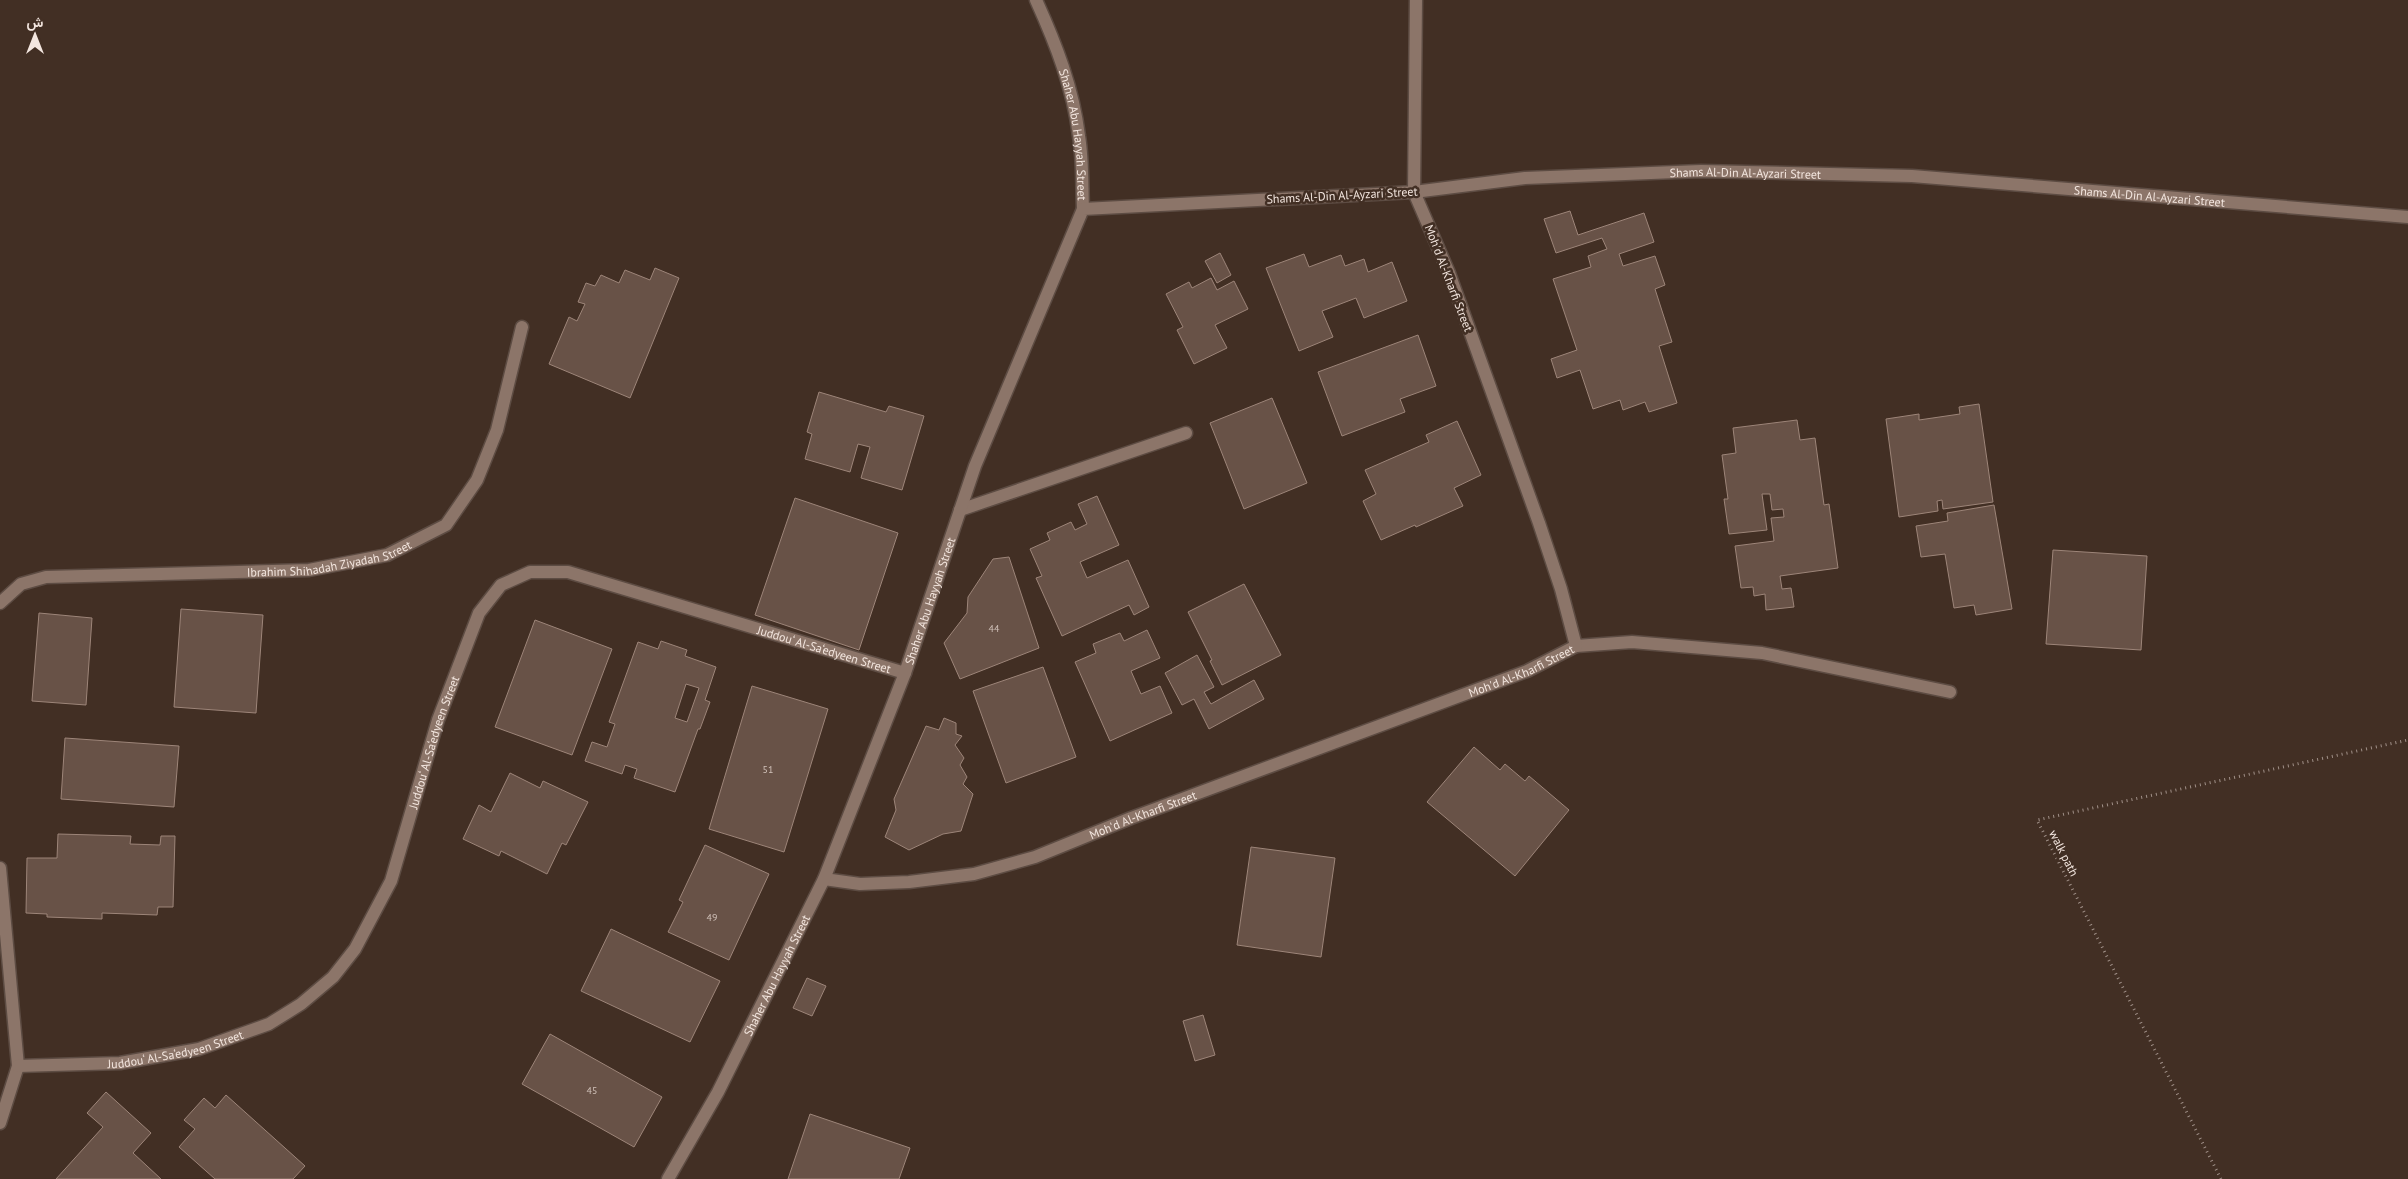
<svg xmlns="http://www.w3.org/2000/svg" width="2408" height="1179" font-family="'PT Sans',Vazirmatn,sans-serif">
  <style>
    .building { fill: #685247; stroke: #9d8579; fill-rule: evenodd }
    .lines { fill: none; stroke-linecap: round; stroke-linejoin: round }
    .minor-casing { stroke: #5d4c43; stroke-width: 15 }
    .tertiary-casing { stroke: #5d4c43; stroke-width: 15 }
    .path { stroke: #a09088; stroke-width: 3; stroke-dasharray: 1 4; stroke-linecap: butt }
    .minor { stroke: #8c7569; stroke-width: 12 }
    .tertiary { stroke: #8c7569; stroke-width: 12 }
    .labels { text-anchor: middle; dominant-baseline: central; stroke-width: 5; stroke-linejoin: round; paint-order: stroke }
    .number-label { font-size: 10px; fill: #d0c1b9 }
    .street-label { font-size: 12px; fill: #f3e6df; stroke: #422f24 }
  </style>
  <rect width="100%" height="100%" fill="#422f24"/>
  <g class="building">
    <path d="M1570 211 1578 235 1644 213 1654 242 1619 254 1623 266 1655 256 1665 285 1655 289 1672 342 1659 346 1677 403 1649 412 1645 402 1623 410 1620 400 1593 409 1580 370 1557 378 1551 359 1577 350 1553 279 1591 267 1588 256 1607 249 1602 238 1556 253 1544 219Z"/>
    <path d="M1220 253 1231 275 1217 283 1205 261Z"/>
    <path d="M1304 254 1309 267 1341 255 1345 266 1364 259 1368 272 1392 262 1407 301 1364 318 1356 298 1322 311 1333 337 1299 351 1266 268Z"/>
    <path d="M655 268 679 278 630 398 549 364 569 317 577 321 585 304 578 302 586 283 595 286 601 275 619 283 625 270 650 280Z"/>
    <path d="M1211 278 1217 290 1234 281 1248 309 1215 325 1227 348 1194 364 1177 330 1183 327 1166 294 1189 282 1192 288Z"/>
    <path d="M1418 335 1436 386 1400 399 1405 412 1342 436 1318 372Z"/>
    <path d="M819 392 886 412 889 406 924 416 902 490 861 478 870 447 858 444 850 472 805 459 812 434 807 432Z"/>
    <path d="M1272 398 1307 483 1244 509 1210 423Z"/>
    <path d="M1979 404 1993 502 1943 509 1942 500 1937 501 1938 511 1899 517 1886 419 1919 414V420L1960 414 1959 407Z"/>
    <path d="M1797 420 1800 440 1815 438 1824 505 1829 504 1838 568 1780 576 1782 589 1791 588 1794 607 1766 610 1765 594 1754 596 1753 587 1741 588 1735 546 1774 541 1771 518 1784 517 1783 509 1772 510 1770 494H1762L1767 530 1729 534 1724 499H1728L1722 455 1736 453 1733 428Z"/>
    <path d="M1457 421 1481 475 1454 488 1463 506 1416 527 1415 525 1381 540 1363 501 1376 494 1365 470 1429 442 1426 435Z"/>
    <path d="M1097 496 1119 545 1080 562 1087 578 1128 560 1149 607 1134 615 1129 605 1062 636 1036 578 1042 576 1030 549 1050 540 1047 533 1071 522 1075 530 1087 524 1078 504Z"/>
    <path d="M795 498 898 533 859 650 755 615Z"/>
    <path d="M1994 505 2012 609 1976 615 1974 605 1954 608 1945 554 1921 557 1916 526 1948 521 1947 513Z"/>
    <path d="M2053 550 2147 556 2141 650 2046 644Z"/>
    <path d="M1009 557 1039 648 960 679 944 643 967 613 968 597 993 559Z"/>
    <path d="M1244 584 1281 655 1222 685 1210 661 1212 660 1188 612Z"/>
    <path d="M181 609 263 615 256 713 174 707Z"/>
    <path d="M39 613 92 618 86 705 32 701Z"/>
    <path d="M535 620 612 649 572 755 495 727Z"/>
    <path d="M1147 630 1160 658 1131 671 1141 694 1160 686 1172 713 1110 741 1075 662 1096 653 1093 644 1120 633 1124 641Z"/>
    <path d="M661 641 687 650 685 656 716 667 705 700 710 702 700 729H698L675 792 634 778 637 769 625 765 622 774 585 761 592 742 607 747 615 724 609 722 638 642 658 649ZM686 684 699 688 687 722 675 718Z"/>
    <path d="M1197 655 1214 687 1204 692 1211 704 1254 680 1264 699 1209 729 1194 699 1182 705 1165 673Z"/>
    <path d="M1043 667 1076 757 1006 783 973 691Z"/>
    <path d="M752 686 828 709 784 852 709 829Z"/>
    <path d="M944 718 956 723V734L962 736 955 745 964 758 960 765 967 777 963 784 973 794 961 831 943 834 909 850 885 837 896 810 894 799 926 726 939 730Z"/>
    <path d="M65 738 179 746 174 807 61 799Z"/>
    <path d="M1474 747 1500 770 1505 764 1525 781 1529 776 1569 810 1515 876 1427 802Z"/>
    <path d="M510 773 540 788 543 781 588 802 566 845 562 843 547 874 501 851 499 856 463 839 479 805 491 812Z"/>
    <path d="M58 834 131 836 130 844 160 845 161 836H175L173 907H158L157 915 102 913V919L47 917V914L26 913 27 858H57Z"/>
    <path d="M705 845 769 874 729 960 668 932 683 902 679 900Z"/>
    <path d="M1251 847 1335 858 1321 957 1237 945Z"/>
    <path d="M611 929 720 981 690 1042 581 991Z"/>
    <path d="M807 978 826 986 812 1016 793 1008Z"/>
    <path d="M1203 1015 1215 1055 1195 1061 1183 1021Z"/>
    <path d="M550 1034 662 1097 634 1147 522 1084Z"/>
    <path d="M106 1092 151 1133 133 1153 161 1179H56L103 1127 87 1113Z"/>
    <path d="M226 1095 305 1166 293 1179H215L179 1147 195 1129 184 1120 204 1098 215 1108Z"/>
    <path d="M810 1114 910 1148 899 1179H788Z"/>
  </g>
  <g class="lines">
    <g class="minor-casing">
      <g id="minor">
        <path id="s1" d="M1036 0C1056 44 1073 88 1079 136 1083 160 1082 185 1083 209"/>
        <path d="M960 510 1186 433"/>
        <path id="s2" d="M0 603 21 584 46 577 309 570 387 555 446 525 477 480 497 430 522 327"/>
        <path d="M1576 646 1632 642 1762 653 1950 692"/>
        <path d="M0 868 18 1066 0 1123"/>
        <path id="s3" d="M824 879 860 884 909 882 974 874 1035 857 1131 818 1527 671 1576 646 1561 589 1539 523 1449 273 1414 192 1525 178 1701 171 1912 176 2408 217"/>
        <path id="s4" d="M18 1066 120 1063 199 1049 269 1024 301 1004 333 977 355 949 391 881 438 720 479 613 501 585 530 572H568L905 673"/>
      </g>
    </g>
    <g class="tertiary-casing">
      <g id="tertiary">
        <path id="s5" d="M668 1179 718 1092 824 879 905 673 975 466 1083 209 1414 192 1416 0"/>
      </g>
    </g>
    <path class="path" d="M2221 1179 2037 820 2408 740"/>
    <use href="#minor" class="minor"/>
    <use href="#tertiary" class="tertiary"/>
  </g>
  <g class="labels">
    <g class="number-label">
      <text x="994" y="628">44</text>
      <text x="768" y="769">51</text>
      <text x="712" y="917">49</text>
      <text x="592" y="1090">45</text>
    </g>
    <g class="street-label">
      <text stroke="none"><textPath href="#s1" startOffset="141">Shaher Abu Hayyah Street</textPath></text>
      <text stroke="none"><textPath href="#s3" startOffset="1610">Shams Al-Din Al-Ayzari Street</textPath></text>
      <text transform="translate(1342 195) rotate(-3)">Shams Al-Din Al-Ayzari Street</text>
      <text stroke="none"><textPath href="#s3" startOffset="2015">Shams Al-Din Al-Ayzari Street</textPath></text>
      <text transform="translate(1449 278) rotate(69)">Moh'd Al-Kharfi Street</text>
      <text stroke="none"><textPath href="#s2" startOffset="339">Ibrahim Shihadah Ziyadah Street</textPath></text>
      <text stroke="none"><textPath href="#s5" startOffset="636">Shaher Abu Hayyah Street</textPath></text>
      <text stroke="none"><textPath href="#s4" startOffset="1104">Juddou‘ Al-Sa‘edyeen Street</textPath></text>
      <text stroke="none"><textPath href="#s3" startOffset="735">Moh'd Al-Kharfi Street</textPath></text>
      <text stroke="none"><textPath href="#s4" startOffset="594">Juddou‘ Al-Sa‘edyeen Street</textPath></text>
      <text stroke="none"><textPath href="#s3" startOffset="330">Moh'd Al-Kharfi Street</textPath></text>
      <text transform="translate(2064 853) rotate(63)">walk path</text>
      <text stroke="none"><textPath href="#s5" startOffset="231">Shaher Abu Hayyah Street</textPath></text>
      <text stroke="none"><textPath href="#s4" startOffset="159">Juddou‘ Al-Sa‘edyeen Street</textPath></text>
    </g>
  </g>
  <g transform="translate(35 35)" stroke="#422f24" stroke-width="4" paint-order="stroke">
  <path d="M0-4L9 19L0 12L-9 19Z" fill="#f3e6df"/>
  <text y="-8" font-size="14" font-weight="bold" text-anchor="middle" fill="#f3e6df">ش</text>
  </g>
</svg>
